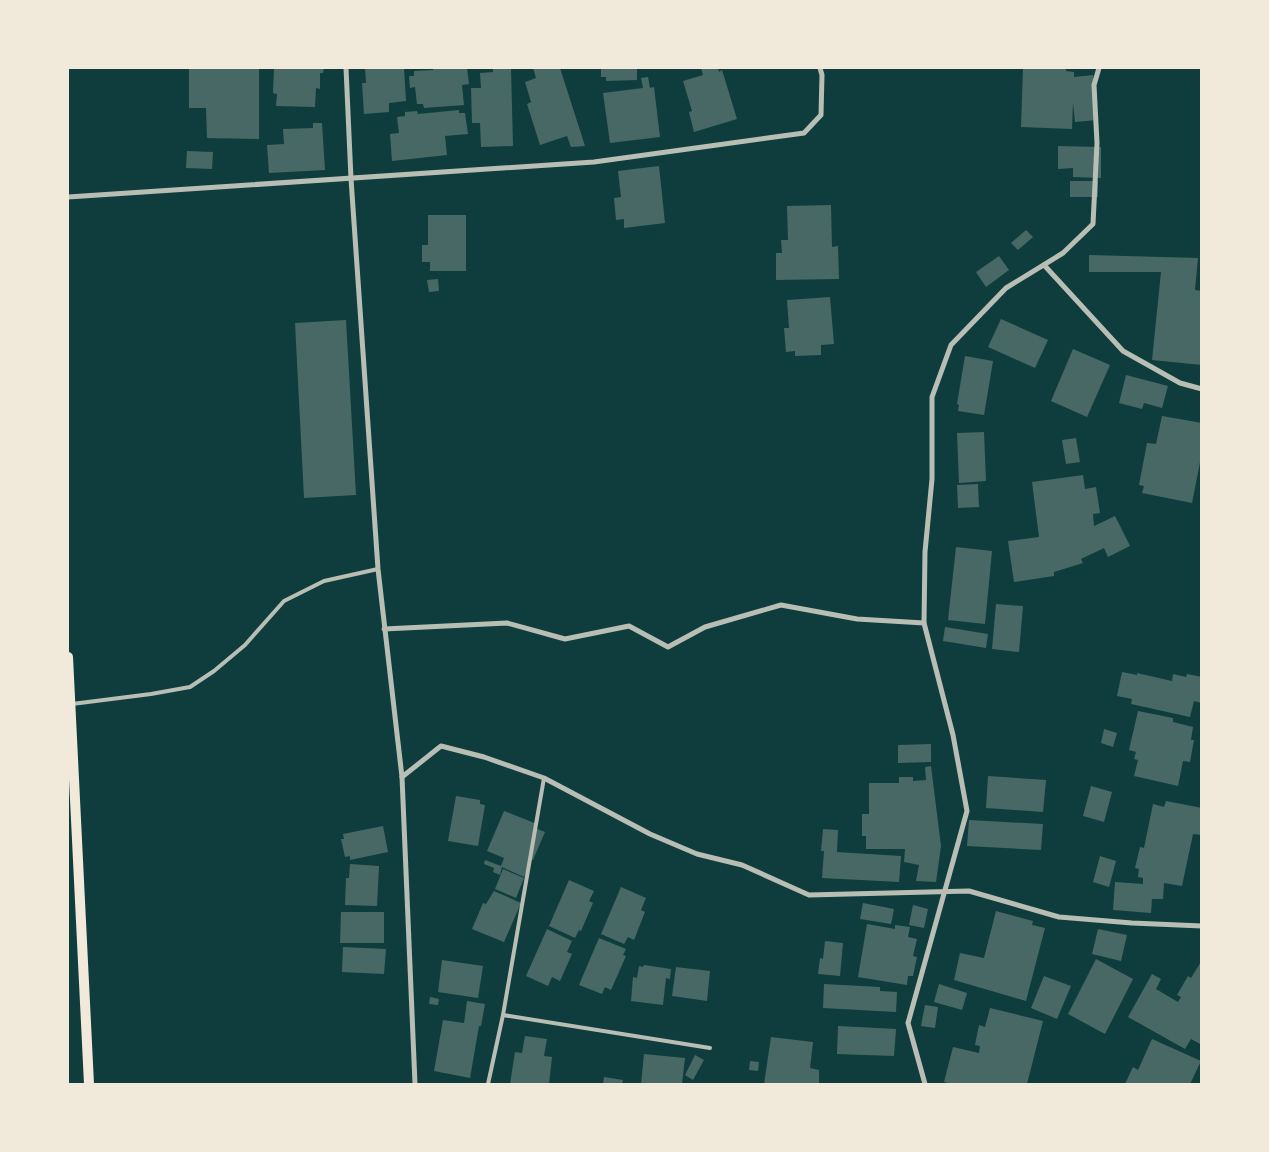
<svg xmlns="http://www.w3.org/2000/svg" width="1269" height="1152" font-family="Commissioner,sans-serif">
  <style>
    .building { fill: #486865 }
    .lines { fill: none; stroke-linecap: round; stroke-linejoin: round }
    .service { stroke: #b8beb3; stroke-width: 4 }
    .minor { stroke: #b8beb3; stroke-width: 5 }
    .secondary { stroke: #f1e9da; stroke-width: 10 }
  </style>
  <rect width="100%" height="100%" fill="#0f3d3e"/>
  <g class="building">
    <path d="M189 68H259V139L207 138 206 108H189Z"/>
    <path d="M274 68H324L323 73H320V89L316 88 315 107 276 106 277 94 273 93Z"/>
    <path d="M365 68H404L406 101 389 103V112L364 114 362 83H366Z"/>
    <path d="M433 68H467L469 84 462 85 464 105 424 108 423 104H417L415 87 410 88 409 76H414V71L433 70Z"/>
    <path d="M511 68 513 146 481 147 480 123H472L471 88H481L480 73 493 72V69Z"/>
    <path d="M533 68H560L585 146 571 147 567 136 540 145 527 104 531 102 525 82 536 78Z"/>
    <path d="M601 68H637V80L606 81V77H601Z"/>
    <path d="M701 68H718L719 72 722 70 737 119 694 132 689 112 692 111 683 81 703 75Z"/>
    <path d="M1023 68H1066V71L1074 72V77L1093 75 1097 120 1075 122 1073 103 1072 129 1021 127Z"/>
    <path d="M648 77 650 88 654 87 660 137 610 143 603 93 643 88 641 78Z"/>
    <path d="M459 110V113H465L468 134 445 136 447 155 392 161 390 134 399 133 397 117 405 116V112L417 111 418 114Z"/>
    <path d="M313 123H322L325 170 269 173 267 145 284 144 283 129 313 128Z"/>
    <path d="M1058 146 1101 147V178L1073 177V168L1058 169Z"/>
    <path d="M187 151 213 152 212 169 186 168Z"/>
    <path d="M659 166 665 223 624 228V219L616 220 614 198 621 197 618 171Z"/>
    <rect x="1070" y="181" width="28" height="16"/>
    <path d="M831 205 832 247 838 246 839 279 776 280V253H782L781 240H788L787 206Z"/>
    <path d="M428 215H466V271H430V262H422V245H428Z"/>
    <path d="M1026 230 1033 237 1018 250 1011 243Z"/>
    <path d="M1089 255 1198 258 1195 290 1202 291V365L1152 360 1161 272H1089Z"/>
    <path d="M999 256 1009 270 986 287 976 272Z"/>
    <path d="M438 279 439 291 429 292 427 280Z"/>
    <path d="M830 297 834 344 821 345V355L795 356V351L786 352 784 328H789L787 300Z"/>
    <path d="M1001 319 1048 340 1035 368 988 347Z"/>
    <path d="M346 320 356 495 304 498 295 323Z"/>
    <path d="M1073 349 1110 365 1087 417 1051 401Z"/>
    <path d="M965 356 993 361 984 415 958 411 959 405 957 404Z"/>
    <path d="M1126 375 1168 386 1162 408 1144 403 1142 409 1119 403Z"/>
    <path d="M1162 416 1202 423V452L1192 503 1142 493 1144 486 1139 485 1147 443 1156 444Z"/>
    <path d="M984 432 986 481 959 483 957 433Z"/>
    <path d="M1076 438 1080 462 1066 464 1062 440Z"/>
    <path d="M1083 475 1085 489 1096 487 1100 513 1093 514 1094 526 1115 516 1130 546 1108 557 1104 548 1081 559 1083 563 1054 572V576L1014 582 1008 541 1039 537 1032 482Z"/>
    <path d="M978 484 979 507 958 508 957 485Z"/>
    <path d="M956 547 992 551 985 624 948 620Z"/>
    <path d="M996 604 1023 606 1019 652 992 649Z"/>
    <path d="M945 627 988 634 986 648 943 641Z"/>
    <path d="M1122 672 1137 675V673L1172 681 1173 674 1186 677 1187 674 1202 677V703L1194 701 1190 717 1131 704 1132 699 1117 696Z"/>
    <path d="M1138 711 1173 718V722L1193 727 1191 740H1194L1190 762 1183 761 1178 786 1134 776 1138 760 1134 759 1136 752 1129 750Z"/>
    <path d="M1104 729 1117 733 1113 747 1101 743Z"/>
    <path d="M931 744V762L898 763V745Z"/>
    <path d="M931 766 941 846 936 882 916 881 919 865 904 862 905 849H866V836H862V814H869V783H899V777H913V781L926 780 925 767Z"/>
    <path d="M988 776 1046 780 1043 812 986 808Z"/>
    <path d="M1091 786 1112 792 1104 822 1083 816Z"/>
    <path d="M456 796 480 800V804L485 805 478 846 448 841Z"/>
    <path d="M1166 801 1202 808V835L1193 834 1182 886 1164 883 1163 899H1152L1151 913 1113 910 1115 882 1143 884V878L1138 877 1139 869 1135 868 1140 847 1144 848 1153 804 1164 807Z"/>
    <path d="M504 811 537 824 535 828 545 832 533 860H531L524 877 502 867 500 875 493 872 494 868 484 864 485 860 501 866 504 858 487 851Z"/>
    <path d="M969 820 1043 824 1041 850 967 846Z"/>
    <path d="M383 826 388 852 350 860V856L345 857 341 839H344L343 834Z"/>
    <path d="M823 829 838 830 837 852 901 856 899 882 822 878 824 851H821Z"/>
    <path d="M1100 856 1116 861 1109 887 1093 882Z"/>
    <path d="M350 864 379 866 377 906 345 905 346 878H349Z"/>
    <path d="M503 869 524 878 516 898 495 889Z"/>
    <path d="M569 880 594 891 589 901 593 903 581 931 579 930 575 938 549 926Z"/>
    <path d="M621 887 646 898 641 910 645 912 634 940 628 937 624 944 601 934Z"/>
    <path d="M494 891 521 903 504 942 472 929 483 903 486 904Z"/>
    <path d="M863 903 894 909 891 924 860 919Z"/>
    <path d="M913 905 928 909 924 928 909 925Z"/>
    <path d="M996 911 1033 921 1032 925 1045 928 1026 1001 954 980 960 953 984 958Z"/>
    <path d="M341 912H384V943H340Z"/>
    <path d="M867 924 895 929V925L910 927 908 937 917 939 913 956 917 957 913 976H908L907 985 858 977Z"/>
    <path d="M547 929 572 941 567 952 572 954 560 981 552 977 548 986 526 976Z"/>
    <path d="M1098 929 1127 935 1121 961 1092 954Z"/>
    <path d="M599 938 626 949 623 955 626 956 611 990 605 987 602 994 579 985Z"/>
    <path d="M825 941 843 943 840 976 818 974 820 958 823 959Z"/>
    <path d="M343 947 386 949 384 974 342 972Z"/>
    <path d="M1096 959 1133 979 1105 1034 1068 1014Z"/>
    <path d="M442 960 483 966 478 998 438 992Z"/>
    <path d="M1202 960V1045L1191 1039 1185 1049 1128 1017 1152 974 1161 979 1156 989 1178 1002 1181 997 1177 995 1188 976 1191 978Z"/>
    <path d="M644 965 671 969 670 979 666 978 663 1005 631 1001 633 977 637 978 639 966 643 967Z"/>
    <path d="M676 967 710 971 707 1001 672 996Z"/>
    <path d="M1044 976 1071 986 1057 1019 1031 1008Z"/>
    <path d="M824 984 880 987V991L897 992 896 1012 823 1008Z"/>
    <path d="M939 984 967 993 962 1010 934 1002Z"/>
    <path d="M430 997 439 999 438 1005 429 1004Z"/>
    <path d="M467 1001 485 1004 481 1026H479L470 1078 434 1071 443 1020 464 1023Z"/>
    <path d="M925 1005 938 1007 935 1028 921 1026Z"/>
    <path d="M990 1008 1043 1021 1027 1084H954L944 1082 953 1047 979 1053 980 1046 975 1045 979 1025 985 1027Z"/>
    <path d="M838 1026 896 1029 894 1056 837 1054Z"/>
    <path d="M525 1036 547 1039 544 1056 552 1057 549 1084H510L515 1052 522 1053Z"/>
    <path d="M771 1037 813 1042 810 1068 819 1070V1084H764Z"/>
    <path d="M1152 1039 1201 1061 1190 1084H1125L1133 1067 1138 1070Z"/>
    <path d="M644 1054 685 1058 682 1084H641Z"/>
    <path d="M695 1055 704 1060 693 1080 685 1075Z"/>
    <path d="M750 1061 759 1062 758 1071 749 1070Z"/>
    <path d="M604 1077 623 1080 622 1084H603Z"/>
  </g>
  <g class="lines">
    <g class="service">
      <path d="M72 704 151 694 190 687 214 671 245 645 284 601 324 581 378 569"/>
      <path d="M503 1015 710 1048"/>
      <path d="M488 1084 503 1015 544 778"/>
    </g>
    <g class="minor">
      <path d="M346 68 351 179 378 569 402 777 415 1084"/>
      <path d="M68 197 594 162 804 133 821 115 822 75 820 68"/>
      <path d="M1044 265 1123 351 1180 383 1202 389"/>
      <path d="M384 629 507 623 565 639 629 626 668 647 705 627 781 605 857 619 924 623"/>
      <path d="M402 777 441 746 484 757 544 778 650 834 697 854 742 865 809 895 969 891 1059 917 1132 923 1202 926"/>
      <path d="M925 1084 908 1023 967 811 953 735 924 623 925 552 932 479V397L951 345 1006 288 1063 253 1093 224 1097 143 1094 85 1099 68"/>
    </g>
    <path class="secondary" d="M68 657 89 1084"/>
  </g>
  <rect width="1269" height="1152" fill="none" stroke="#f1e9da" stroke-width="138"/>
</svg>
